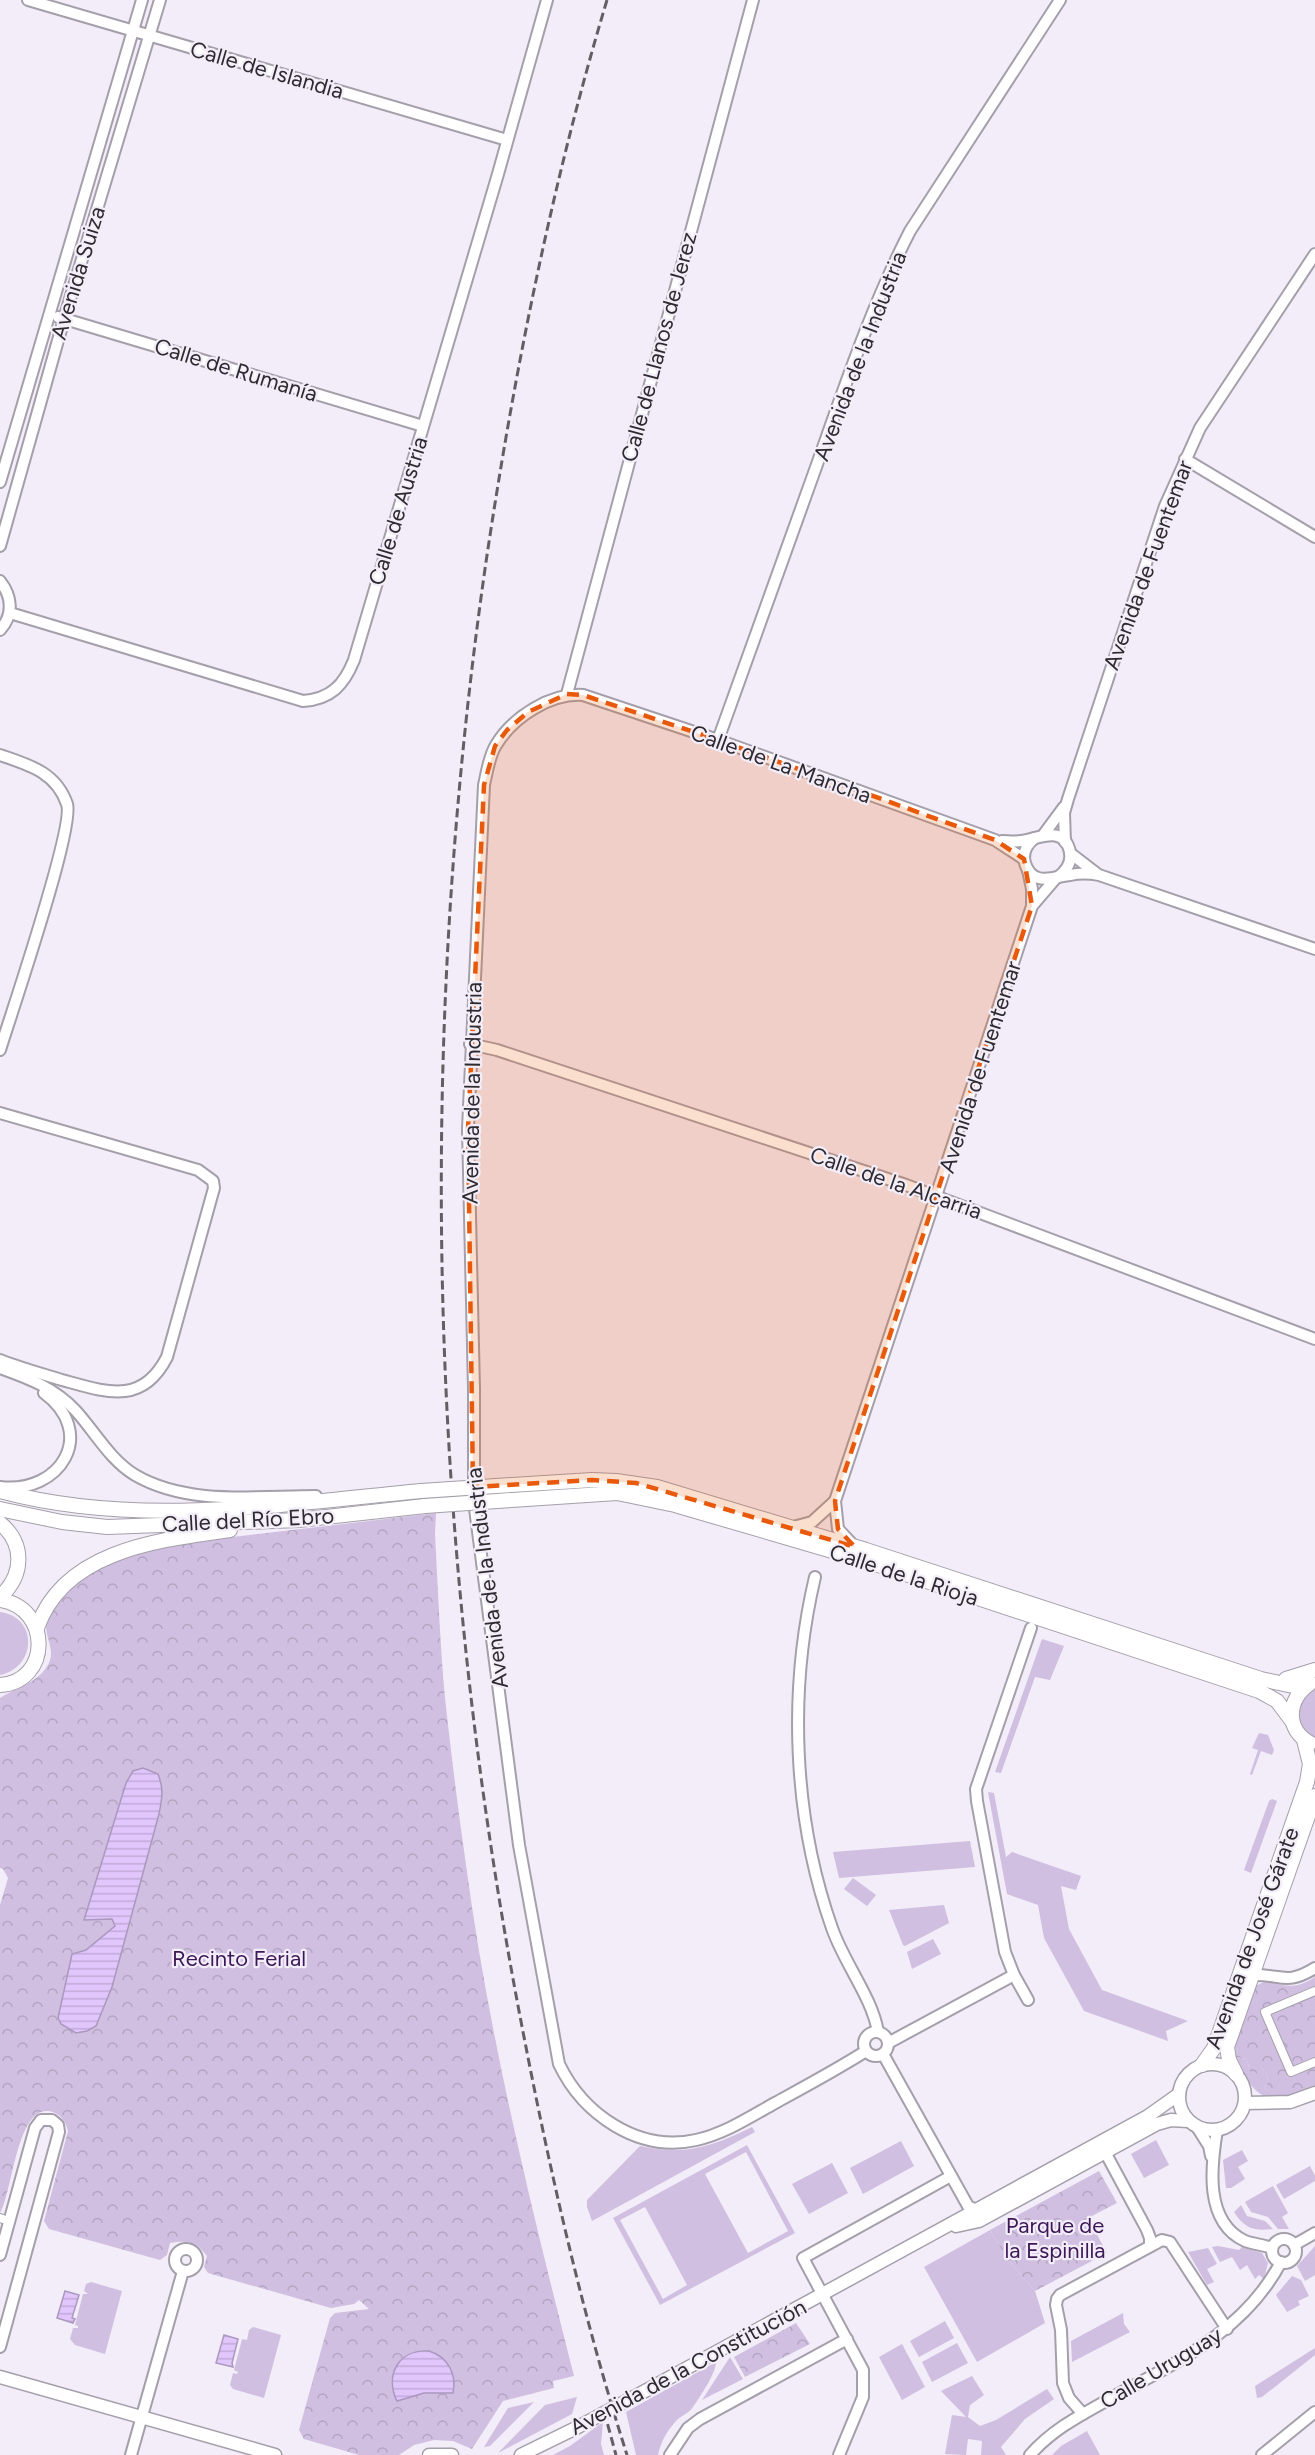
<svg xmlns="http://www.w3.org/2000/svg" width="1315" height="2455" font-family="Figtree,sans-serif">
  <style>
    .green { fill: #d0bfe1; fill-rule: evenodd }
    .park { fill: url(#park-crowns) }
    .water { fill: url(#water-rules); stroke: #ab98be; stroke-width: 1.5 }
    .lines { fill: none; stroke-linecap: round; stroke-linejoin: round }
    .pedestrian-casing { stroke: #a49faa; stroke-width: 10 }
    .minor-casing { stroke: #a49faa; stroke-width: 14 }
    .tertiary-casing { stroke: #a49faa; stroke-width: 15 }
    .secondary-casing { stroke: #a49faa; stroke-width: 16 }
    .pedestrian { stroke: #fff; stroke-width: 8 }
    .minor { stroke: #fff; stroke-width: 10 }
    .tertiary { stroke: #fff; stroke-width: 12 }
    .secondary { stroke: #fff; stroke-width: 14 }
    .rail { stroke: #615e64; stroke-width: 3; stroke-dasharray: 9 4.5; stroke-linecap: butt }
    .tertiary-bridge-casing { stroke: #a49faa; stroke-width: 15; stroke-linecap: butt }
    .secondary-bridge-casing { stroke: #a49faa; stroke-width: 16; stroke-linecap: butt }
    .tertiary-bridge { stroke: #fff; stroke-width: 12 }
    .secondary-bridge { stroke: #fff; stroke-width: 14 }
    .marked { fill: #e8590c; fill-opacity: 0.2; stroke: #e8590c; stroke-width: 4.5; stroke-dasharray: 12 8; stroke-linejoin: round }
    .labels { text-anchor: middle; dominant-baseline: central; stroke-width: 4.5; stroke-linejoin: round; paint-order: stroke }
    .street-label { font-size: 22px; fill: #2d2b2f; stroke: #f2edf8 }
    .park-label { font-size: 22px; fill: #3c1856; stroke: #f2edf8 }
  </style>
  <defs>
    <pattern id="park-crowns" width="20" height="18" patternUnits="userSpaceOnUse" patternTransform="scale(1.5)"><rect width="20" height="18" fill="#d0bfe1"/><path d="M2 6a3 3 0 1 1 6 0M12 15a3 3 0 1 1 6 0" fill="none" stroke="#b3a4c1"/></pattern>
    <pattern id="water-rules" width="6" height="5" patternUnits="userSpaceOnUse" patternTransform="scale(1.5)"><rect width="6" height="5" fill="#e1c6fc"/><path d="M0 2.5h6" fill="none" stroke="#c1aad8"/></pattern>
  </defs>
  <rect width="100%" height="100%" fill="#f2edf8"/>
  <g class="green">
    <path d="M0 1612C38 1617 37 1667 0 1675Z"/>
    <path d="M1042 1639 1064 1646 1050 1680 1035 1677 1001 1773 995 1772Z"/>
    <path d="M1315 1688V1738C1292 1727 1294 1700 1315 1688Z"/>
    <path d="M1259 1733 1268 1735 1274 1750 1272 1755 1261 1751 1252 1775 1250 1774 1258 1750 1252 1748Z"/>
    <path d="M988 1792 994 1793 1006 1857 1012 1852 1081 1876 1076 1890 1061 1886 1069 1929 1102 1990 1188 2021 1166 2031 1168 2041 1084 2011 1044 1938 1038 1905 1007 1894Z"/>
    <path d="M1272 1799 1277 1801 1251 1873 1244 1870 1269 1801Z"/>
    <path d="M970 1841 975 1867 839 1878 833 1852Z"/>
    <path d="M853 1878 876 1895 867 1906 844 1889Z"/>
    <path d="M944 1905 949 1923 905 1946 903 1945 889 1910Z"/>
    <path d="M933 1939 941 1954 912 1969 907 1952Z"/>
    <path d="M1236 2057 1247 2059 1250 2073 1261 2067 1267 2075 1268 2082 1264 2088 1269 2091V2098C1253 2093 1240 2073 1236 2057Z"/>
    <path d="M752 2127 755 2132 592 2221 587 2207V2200L640 2146C685 2156 711 2147 752 2127Z"/>
    <path d="M1156 2140 1169 2165 1144 2178 1131 2154Z"/>
    <path d="M901 2141 914 2166 863 2194 850 2168Z"/>
    <path d="M747 2145 795 2233 660 2305 613 2218ZM746 2152 788 2231 748 2253 705 2174ZM645 2207 687 2285 663 2299 620 2220Z"/>
    <path d="M1242 2150 1248 2161 1238 2167 1245 2179 1231 2188H1226L1223 2160Z"/>
    <path d="M832 2163 848 2193 809 2214 792 2184Z"/>
    <path d="M1310 2166 1315 2176V2181L1284 2199 1276 2185Z"/>
    <path d="M1273 2186 1288 2213 1282 2217 1289 2229H1278L1268 2217 1251 2212 1245 2202Z"/>
    <path d="M1241 2205 1247 2216 1265 2221 1273 2229C1254 2231 1245 2229 1234 2212Z"/>
    <path d="M990 2230 1007 2259 1035 2291 1045 2323 977 2362 924 2267Z"/>
    <path d="M1218 2246 1239 2250 1242 2247 1262 2253 1268 2263 1264 2279 1259 2275 1255 2279 1247 2265 1240 2270 1232 2257 1220 2262 1212 2247Z"/>
    <path d="M1315 2246V2275L1305 2281 1297 2266Z"/>
    <path d="M1208 2248 1217 2264 1207 2269 1214 2282 1207 2285 1188 2252Z"/>
    <path d="M1292 2276 1301 2280 1309 2296 1298 2301 1300 2305 1287 2312 1276 2295Z"/>
    <path d="M91 2282 122 2291 105 2354 75 2345 70 2339 73 2328H78V2326L75 2325 83 2294H88L84 2291 86 2284Z"/>
    <path d="M1123 2313 1124 2324 1130 2332 1072 2362 1071 2341Z"/>
    <path d="M945 2321 954 2338 919 2357 910 2341Z"/>
    <path d="M253 2327 281 2335 264 2398 233 2389 230 2385 233 2373 237 2374 238 2372 234 2370 242 2339 247 2340 249 2330Z"/>
    <path d="M957 2343 968 2363 932 2382 922 2362Z"/>
    <path d="M902 2344 925 2387 902 2400 879 2357Z"/>
    <path d="M1315 2348V2355L1262 2397 1257 2398 1255 2386Z"/>
    <path d="M730 2357 743 2379 702 2400Z"/>
    <path d="M716 2362C716 2373 700 2397 693 2407 690 2412 683 2415 678 2419 668 2429 661 2441 658 2455H636L626 2412Z"/>
    <path d="M972 2376 984 2395 970 2405 968 2417 980 2426 996 2420 1047 2389 1054 2399 1025 2419 1001 2447 1006 2455H981L982 2441 968 2439 966 2455 945 2454 952 2415 966 2417 941 2391Z"/>
    <path d="M577 2397 572 2414 498 2453 545 2405Z"/>
    <path d="M534 2402 490 2446 484 2447 508 2408Z"/>
    <path d="M603 2422 601 2444 604 2455H553L570 2446Z"/>
    <path d="M1087 2431 1100 2455H1052L1061 2446Z"/>
  </g>
  <g class="park">
    <path d="M436 1513 435 1534C438 1589 440 1644 445 1698 451 1753 458 1809 466 1865 489 2037 531 2207 574 2376L553 2381 554 2388 503 2401 472 2449 453 2441 434 2440 414 2445 399 2455H359L304 2439 299 2430 330 2318 335 2313 369 2309 359 2300 354 2304 331 2308 208 2273 204 2267 207 2256C196 2241 188 2240 170 2243L167 2255 160 2260 49 2229 44 2221 68 2131C66 2123 62 2116 55 2113 17 2096 13 2193 0 2213V1905L8 1878 3 1869 0 1868V1698C15 1688 35 1684 46 1668 59 1650 42 1637 47 1619 55 1588 120 1555 150 1548 161 1546 172 1545 182 1543Z"/>
    <path d="M1315 1977V2090L1300 2096 1269 2098V2091L1264 2088 1268 2082 1267 2075 1261 2067 1256 2074 1250 2073 1247 2059 1236 2057 1235 2044 1253 1987 1266 1981C1286 1987 1297 1989 1315 1977Z"/>
    <path d="M1099 2171 1117 2203 1088 2218 1107 2253 1035 2291 1007 2259 990 2230Z"/>
    <path d="M796 2323 810 2344 745 2377 734 2357Z"/>
  </g>
  <g class="water">
    <path d="M143 1768 158 1774C164 1789 162 1799 159 1814L112 1987 96 2026 87 2031 76 2033 61 2024 58 2018 72 1954 86 1950 115 1926 112 1919 84 1920 126 1783 133 1771Z"/>
    <path d="M65 2291 79 2295 72 2318 75 2319 73 2323 57 2318Z"/>
    <path d="M224 2335 238 2339 232 2363 233 2367 216 2363Z"/>
    <path d="M429 2351C448 2357 457 2374 453 2393H424L397 2401C384 2375 399 2349 429 2351Z"/>
  </g>
  <g class="lines">
    <g class="pedestrian-casing">
      <g id="pedestrian">
        <path d="M1315 1991 1265 2012 1291 2072 1315 2062"/>
        <path d="M0 2218 3 2219"/>
      </g>
    </g>
    <g class="minor-casing">
      <g id="minor">
        <path d="M28 0 507 140"/>
        <path d="M58 317 423 426"/>
        <path d="M1185 459 1315 537"/>
        <path d="M0 482 142 0"/>
        <path d="M0 546 64 319 160 0"/>
        <path d="M0 581C12 596 14 615 0 630"/>
        <path d="M10 613 303 701C331 699 344 685 354 660L498 174 547 0"/>
        <path d="M567 694 753 0"/>
        <path d="M718 740C752 646 786 551 820 456 847 380 873 303 910 231L1060 0"/>
        <path d="M0 755C29 765 56 772 67 804 75 827 11 1014 0 1050"/>
        <path d="M1044 834 1064 807"/>
        <path d="M1035 838C1027 844 1022 853 1025 863 1032 887 1053 877 1070 875 1079 873 1089 873 1099 875L1315 949"/>
        <path d="M1002 841C1008 841 1015 842 1021 841 1038 839 1064 824 1070 852 1072 863 1066 871 1058 877"/>
        <path d="M1065 842 1064 813 1068 799 1165 506 1200 428 1315 254"/>
        <path d="M1070 853 1096 873"/>
        <path d="M1028 870 1032 889V905"/>
        <path d="M470 1044 497 1050 906 1185 1315 1339"/>
        <path d="M0 1113 198 1170 213 1181 214 1188 167 1357C142 1406 106 1392 62 1380 42 1374 20 1368 0 1360"/>
        <path d="M0 1368C28 1378 55 1388 76 1411 95 1432 110 1460 135 1475 188 1506 257 1496 316 1496"/>
        <path d="M0 1487C61 1494 98 1433 44 1393"/>
        <path d="M793 1527 812 1522 835 1501"/>
        <path d="M853 1545 838 1529 835 1501 1032 906 1056 878"/>
        <path d="M815 1577C788 1691 793 1818 832 1928 844 1963 872 1997 878 2032"/>
        <path d="M1252 1975C1282 1974 1286 1986 1315 1968"/>
        <path d="M1028 2000 1014 1975 1005 1952 977 1801 976 1789 1031 1628"/>
        <circle cx="876" cy="2044" r="12"/>
        <path d="M888 2043 1014 1975"/>
        <path d="M866 2051C836 2070 806 2086 775 2103 750 2117 724 2134 696 2140 638 2153 583 2114 559 2064L519 1845 474 1501V1389L468 1129 484 785C487 772 489 756 496 745 513 717 550 693 583 695L718 740 995 840 1024 859"/>
        <path d="M883 2054 968 2206 976 2210"/>
        <path d="M1197 2127 1209 2146 1211 2156"/>
        <path d="M1217 2130C1211 2166 1204 2222 1245 2241 1253 2244 1264 2245 1272 2248"/>
        <path d="M1105 2152 1147 2230 1150 2238V2246"/>
        <circle cx="1284" cy="2251" r="12"/>
        <path d="M1294 2245 1315 2233"/>
        <circle cx="186" cy="2260" r="11"/>
        <path d="M0 2255 35 2128 41 2120H52L58 2125 59 2132 0 2347"/>
        <path d="M1083 2414 1069 2398 1063 2383 1061 2330 1056 2305 1057 2299 1060 2295 1162 2240 1170 2242 1227 2329"/>
        <path d="M131 2455 183 2271"/>
        <path d="M670 2455 688 2428 700 2419 847 2339"/>
        <path d="M839 2455 863 2397V2370L803 2258 951 2176"/>
        <path d="M1030 2455C1051 2431 1077 2417 1104 2402 1172 2364 1243 2334 1281 2262"/>
        <path d="M1262 2455 1315 2412"/>
      </g>
    </g>
    <g class="tertiary-casing">
      <g id="tertiary">
        <circle cx="1212" cy="2097" r="33"/>
        <path d="M1245 2103 1290 2102 1315 2093"/>
        <path d="M956 2226 979 2221 1157 2124 1171 2120 1188 2121"/>
        <path d="M0 2377 275 2455"/>
        <path d="M645 2391 1148 2116 1179 2094"/>
        <path d="M429 2455H452"/>
        <path d="M521 2455 576 2428"/>
      </g>
    </g>
    <g class="secondary-casing">
      <g id="secondary">
        <path d="M496 1486 592 1480 616 1481 657 1487 866 1550 1261 1679 1293 1686 1310 1683"/>
        <path d="M0 1491C136 1528 283 1504 421 1491"/>
        <path d="M497 1501 617 1493 675 1505 863 1560 1259 1691 1277 1701 1292 1721"/>
        <path d="M0 1509 62 1522 107 1527 299 1520 425 1506"/>
        <path d="M0 1523C25 1544 24 1575 0 1597"/>
        <path d="M0 1600C52 1608 51 1682 0 1685"/>
        <path d="M37 1628C64 1550 159 1540 230 1530"/>
        <path d="M1286 1679 1315 1670"/>
        <path d="M1309 1684C1287 1700 1285 1729 1310 1743"/>
        <path d="M1202 2065 1214 2048 1307 1782 1310 1764 1304 1740"/>
        <path d="M1236 2074 1229 2060 1227 2047 1315 1796"/>
      </g>
    </g>
    <use href="#pedestrian" class="pedestrian"/>
    <use href="#minor" class="minor"/>
    <use href="#tertiary" class="tertiary"/>
    <use href="#secondary" class="secondary"/>
    <g class="rail">
      <path d="M607 0C552 183 514 373 486 562 415 1054 429 1555 525 2042 552 2181 584 2320 627 2455"/>
      <path d="M604 2411 616 2455"/>
    </g>
    <g class="tertiary-bridge-casing">
      <path id="tertiary-bridge" d="M576 2428 645 2391"/>
    </g>
    <g class="secondary-bridge-casing">
      <g id="secondary-bridge">
        <path d="M421 1491 496 1486"/>
        <path d="M425 1506 497 1501"/>
      </g>
    </g>
    <use href="#tertiary-bridge" class="tertiary-bridge"/>
    <use href="#secondary-bridge" class="secondary-bridge"/>
  </g>
  <path class="marked" d="M567 694 583 695 718 740 995 840 1024 859 1032 906 835 1501 838 1529 855 1547 636 1483 592 1480 473 1487 468 1129 484 785 495 746 507 730 528 712Z"/>
  <g class="labels">
    <g class="street-label">
      <text transform="translate(267 70) rotate(16)">Calle de Islandia</text>
      <text transform="translate(78 273) rotate(-73)">Avenida Suiza</text>
      <text transform="translate(659 347) rotate(-75)">Calle de Llanos de Jerez</text>
      <text transform="translate(860 356) rotate(-69)">Avenida de la Industria</text>
      <text transform="translate(236 370) rotate(17)">Calle de Rumanía</text>
      <text transform="translate(398 511) rotate(-73)">Calle de Austria</text>
      <text transform="translate(1148 565) rotate(-70)">Avenida de Fuentemar</text>
      <text transform="translate(781 764) rotate(20)">Calle de La Mancha</text>
      <text transform="translate(980 1067) rotate(-72)">Avenida de Fuentemar</text>
      <text transform="translate(472 1093) rotate(-89)">Avenida de la Industria</text>
      <text transform="translate(896 1183) rotate(19)">Calle de la Alcarria</text>
      <text transform="translate(248 1520) rotate(-3)">Calle del Río Ebro</text>
      <text transform="translate(904 1575) rotate(18)">Calle de la Rioja</text>
      <text transform="translate(487 1578) rotate(-97)">Avenida de la Industria</text>
      <text transform="translate(1252 1938) rotate(-70)">Avenida de José Gárate</text>
      <text transform="translate(688 2367) rotate(-28)">Avenida de la Constitución</text>
      <text transform="translate(1161 2368) rotate(-31)">Calle Uruguay</text>
    </g>
    <g class="park-label">
      <text x="239" y="1958">Recinto Ferial</text>
      <text x="1055" y="2225">Parque de<tspan x="1055" dy="25">la Espinilla</tspan></text>
    </g>
  </g>
</svg>
